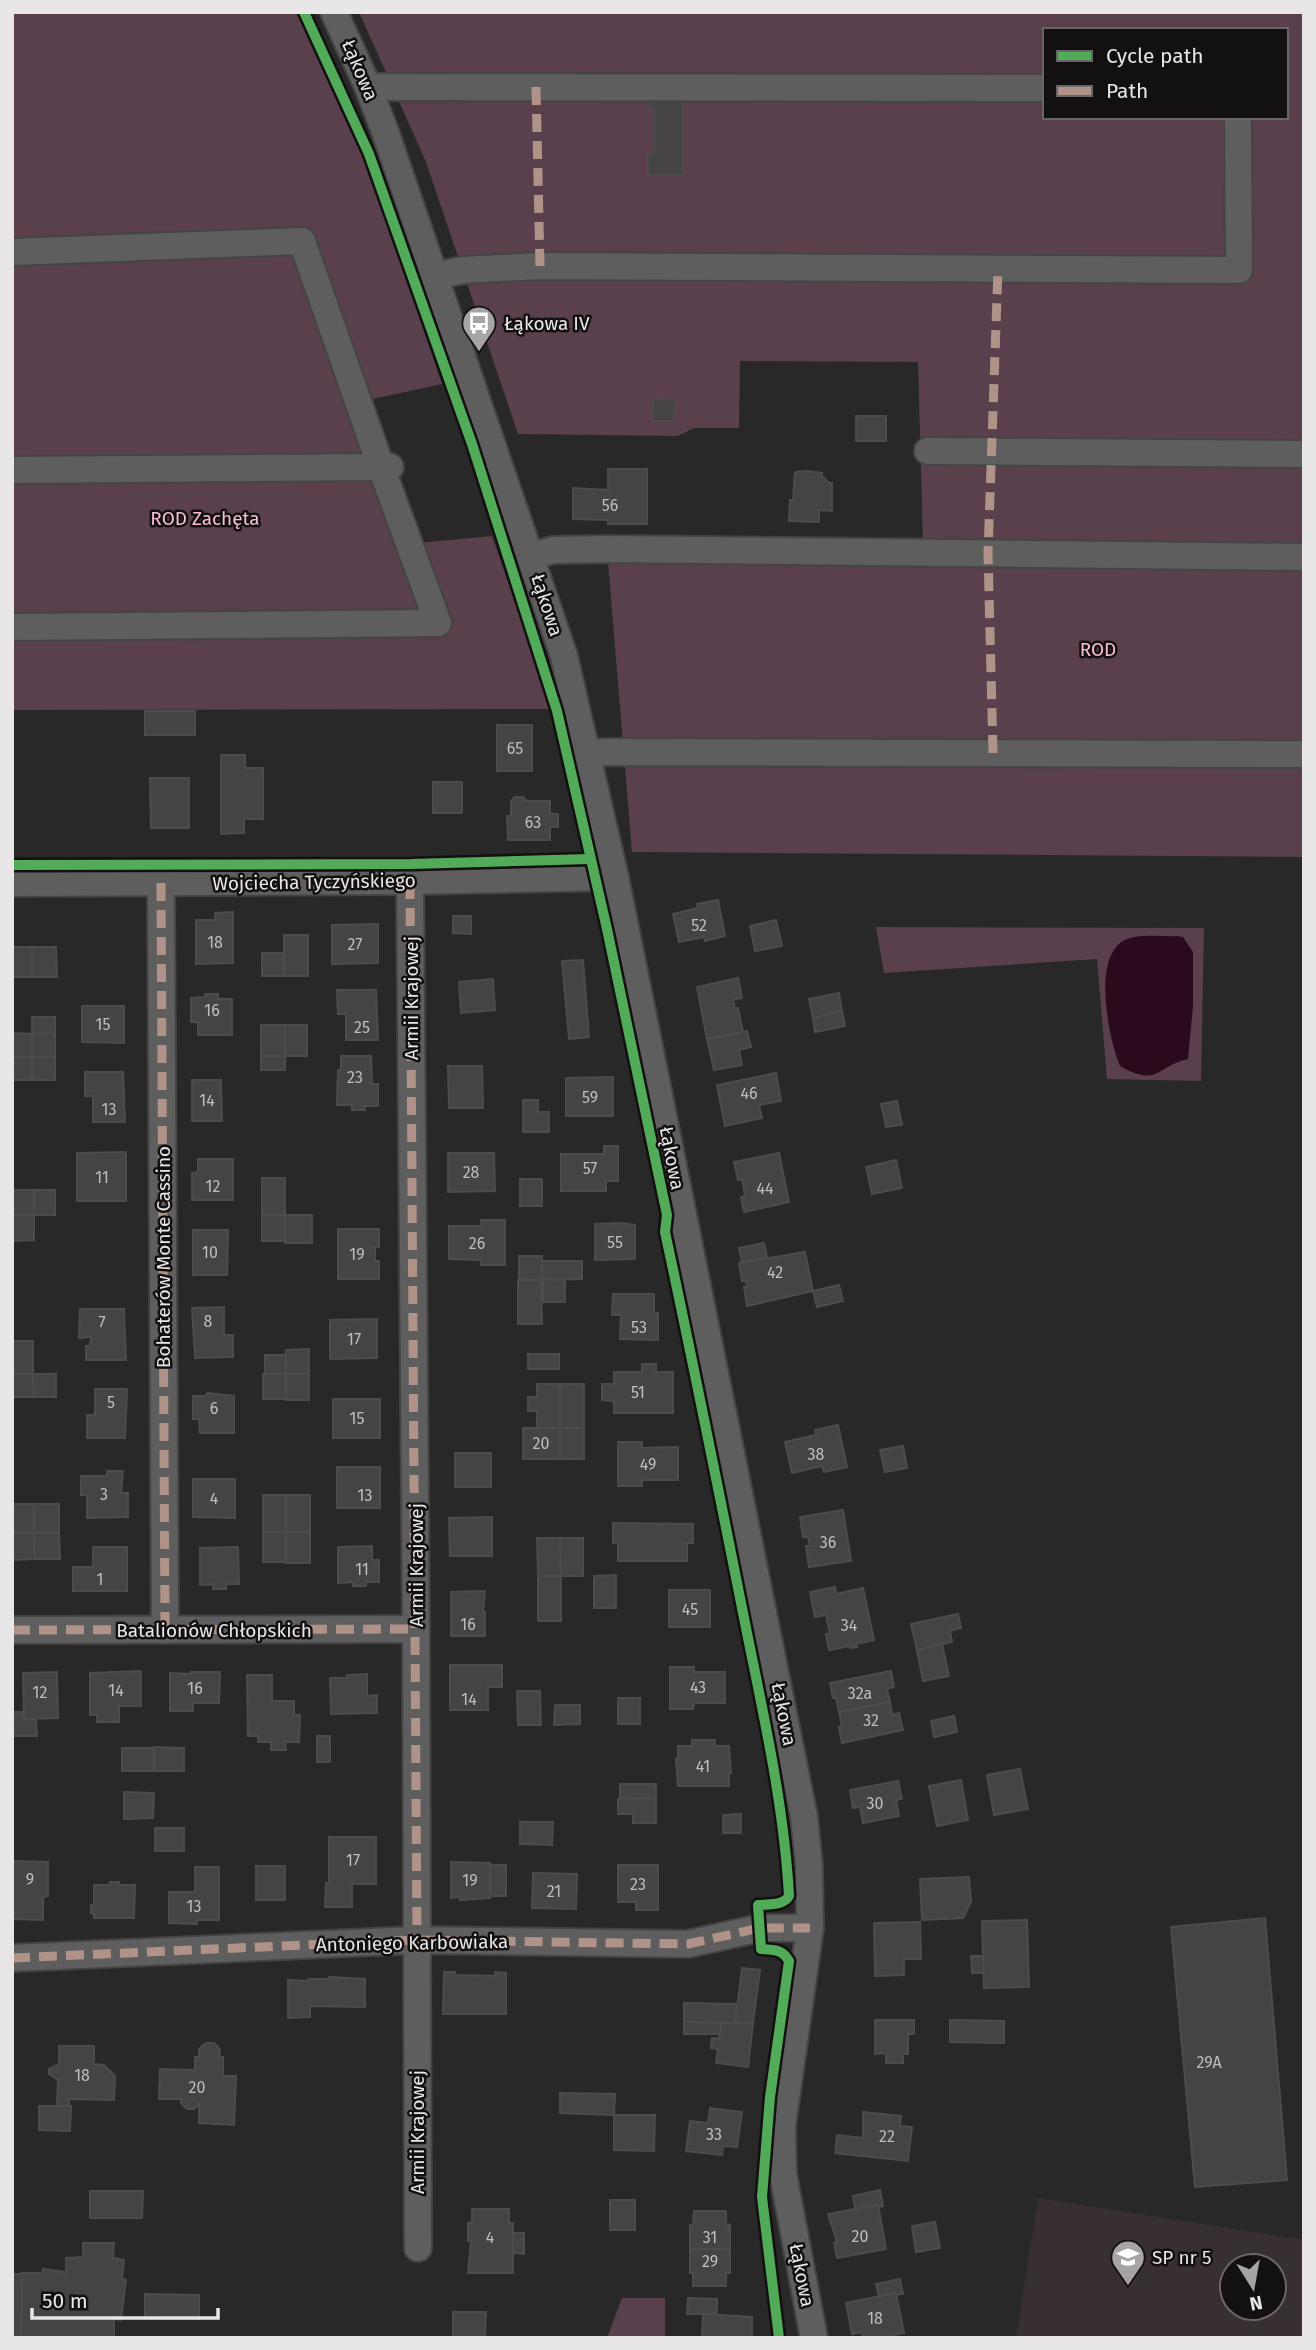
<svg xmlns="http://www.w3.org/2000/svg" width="1316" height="2350" font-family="'Fira Sans',sans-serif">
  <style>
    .built { fill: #372f33; fill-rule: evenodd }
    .green { fill: #59404c; fill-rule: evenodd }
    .water { fill: #2c0a1e }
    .building { fill: #454344; stroke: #4d4c4c; stroke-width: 2 }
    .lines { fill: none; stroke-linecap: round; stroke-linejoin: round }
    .minor-casing { stroke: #454444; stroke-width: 30 }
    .minor { stroke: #5f5e5e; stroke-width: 26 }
    .quiet { stroke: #af9288; stroke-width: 9; stroke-dasharray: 18 9; stroke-linecap: butt }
    .cycleway-casing { stroke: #121011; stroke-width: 15 }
    .cycleway { stroke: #51ab58; stroke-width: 10 }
    .labels { text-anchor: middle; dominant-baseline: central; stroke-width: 5; stroke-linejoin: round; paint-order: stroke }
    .number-label { font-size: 16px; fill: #c0bdbe }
    .street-label { font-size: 19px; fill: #e9e6e7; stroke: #121011 }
    .poi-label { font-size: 19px; fill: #e9e6e7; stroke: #121011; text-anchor: start }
    .park-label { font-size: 19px; fill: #f8bcd9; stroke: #121011 }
  </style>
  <rect width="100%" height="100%" fill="#292828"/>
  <path class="built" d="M1038 2198 1304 2240V2338H1016ZM1232 2266H1274V2308H1232Z"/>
  <g class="green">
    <path d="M12 12H300L364 155 442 384 368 400 418 543 492 536 552 709 12 710Z"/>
    <path d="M359 12H1304V857L632 852 606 538 923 542 918 362 740 361 739 428H694L678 436 518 434 426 162ZM1045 30H1286V117H1045Z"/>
    <path d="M876 927 1204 928 1201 1081 1107 1079 1097 959 884 973Z"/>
    <path d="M622 2298H665V2338H607Z"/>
  </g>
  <path class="water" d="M1177 936 1183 937 1193 952V1006L1188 1059C1157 1066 1158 1088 1120 1066 1109 1040 1092 959 1123 941 1137 933 1161 937 1177 936Z"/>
  <g class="building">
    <path d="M649 94H683V175H648V153L654 154V108H649Z"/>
    <path d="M653 399 675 400 674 421H652Z"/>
    <rect x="856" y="416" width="30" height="25"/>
    <path d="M608 469H647V524H608V520L573 519V488L608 490Z"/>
    <path d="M807 471 822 473V476L829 483H832V511L819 510V522L789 521 790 500H793L795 472Z"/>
    <rect x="145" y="711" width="50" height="24"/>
    <rect x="497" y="725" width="35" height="46"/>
    <path d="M221 755H245V768H263V819H244V833L221 834Z"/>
    <path d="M150 778H189V828H151Z"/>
    <rect x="433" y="782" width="29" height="31"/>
    <path d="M515 797H523L527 801H550V814H558V827H550V840H508L507 816H511V801Z"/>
    <path d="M718 900 725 936 705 941 704 937 679 942 673 914 698 908 697 904Z"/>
    <path d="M233 912V963L196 964V920H215V913Z"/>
    <path d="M453 916H471V934L453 933Z"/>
    <path d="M776 920 782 946 755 951 750 926Z"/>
    <path d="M378 924V963L332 964V925Z"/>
    <rect x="284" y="935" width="24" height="41"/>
    <rect x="12" y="947" width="20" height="30"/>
    <path d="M32 947H56L57 977H32Z"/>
    <rect x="262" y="953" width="22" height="23"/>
    <path d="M583 960 589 1037 569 1039 562 961Z"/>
    <path d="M738 978 742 998 733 1000 735 1008H738L743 1032 707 1039 697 987Z"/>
    <path d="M493 979 495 1010 461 1013 459 982Z"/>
    <path d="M337 990H376L378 1040H346V1014H338Z"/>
    <path d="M839 993 842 1011 813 1018 809 999Z"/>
    <path d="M205 994H218V999H232V1035H198V1022H191V998L205 997Z"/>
    <path d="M82 1006H124V1043L82 1042Z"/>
    <path d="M842 1011 845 1026 815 1032 813 1018Z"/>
    <path d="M32 1017H55V1033L32 1034Z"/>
    <rect x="261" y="1025" width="24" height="31"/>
    <rect x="285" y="1025" width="22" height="31"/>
    <path d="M747 1031 751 1047 739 1050 742 1065 714 1070 707 1039Z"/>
    <path d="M12 1033 32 1034V1057H12Z"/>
    <path d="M55 1033V1057H32V1034Z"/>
    <rect x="261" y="1056" width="24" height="14"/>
    <path d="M341 1056H371L372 1084H378V1106H364L365 1110H352V1105H337L338 1070H341Z"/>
    <rect x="12" y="1057" width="20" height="23"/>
    <rect x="32" y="1057" width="23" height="23"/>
    <path d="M448 1066H482L483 1108H449Z"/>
    <path d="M85 1072H123L125 1122H93V1096H85Z"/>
    <path d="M776 1073 781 1101 759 1105 762 1118 725 1126 717 1085Z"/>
    <path d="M613 1077V1116H566V1078Z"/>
    <path d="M192 1080H221L222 1121H192Z"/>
    <path d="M523 1100H538V1112H549V1132H523Z"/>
    <path d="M897 1101 902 1125 886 1127 881 1104Z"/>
    <path d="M604 1146H618V1181H606V1191H561V1154H604Z"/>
    <path d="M126 1152V1201H77V1153Z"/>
    <path d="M448 1153H494L495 1191 448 1192Z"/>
    <path d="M779 1153 789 1202 744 1212 741 1197 745 1196 742 1179 738 1180 734 1162Z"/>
    <path d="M198 1159H233V1200H192V1173L198 1172Z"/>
    <path d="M896 1160 902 1188 872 1194 866 1167Z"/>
    <rect x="262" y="1178" width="23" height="37"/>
    <rect x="520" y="1179" width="22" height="27"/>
    <rect x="12" y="1190" width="22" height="25"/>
    <rect x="34" y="1190" width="21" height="25"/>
    <path d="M12 1215H34V1240L12 1241Z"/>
    <path d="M262 1215H285L286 1241H262Z"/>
    <rect x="285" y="1215" width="27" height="28"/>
    <path d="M481 1220H505V1265H481V1260L449 1259V1226H481Z"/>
    <path d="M622 1223 635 1225V1259L595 1260V1224Z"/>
    <path d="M338 1229H379V1247H375V1261H379V1279H338Z"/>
    <path d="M193 1230H228L227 1275H193Z"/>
    <path d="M764 1243 767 1257 742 1262 739 1248Z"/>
    <path d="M805 1252 813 1291 747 1306 744 1287H747L746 1281H742L739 1263Z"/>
    <path d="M519 1256H542V1280L519 1279Z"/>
    <path d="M542 1261H582V1279L542 1280Z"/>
    <path d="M543 1279 565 1280V1302H543Z"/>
    <path d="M518 1280H541L542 1324H518Z"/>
    <path d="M839 1285 843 1301 817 1307 813 1291Z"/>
    <path d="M613 1294H654V1313H658V1340L620 1339 621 1315H612Z"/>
    <path d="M224 1307V1335H233V1357L195 1358 192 1308Z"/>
    <path d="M80 1309H124L126 1360H86V1346H90L91 1337 79 1338Z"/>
    <path d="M377 1319V1358L330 1359V1320Z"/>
    <rect x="12" y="1341" width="21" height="33"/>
    <path d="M309 1349V1374H286V1350Z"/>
    <rect x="528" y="1354" width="31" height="15"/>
    <rect x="265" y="1355" width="21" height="19"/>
    <path d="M642 1364H656V1372H673V1413H614V1401L602 1400V1384H614V1372H642Z"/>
    <path d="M12 1374H33L34 1397H12Z"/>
    <path d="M33 1374H56V1397H34Z"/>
    <rect x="263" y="1374" width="23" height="25"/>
    <rect x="286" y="1374" width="23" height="26"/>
    <path d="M537 1384H560V1428H537V1411H528V1397H537Z"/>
    <rect x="560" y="1384" width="24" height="44"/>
    <path d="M95 1389H127L125 1438H87V1415H95Z"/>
    <path d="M207 1393 234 1396V1433H200L199 1419H193V1396H206Z"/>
    <rect x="333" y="1399" width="47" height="39"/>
    <path d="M838 1425 847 1467 824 1472 822 1466 792 1473 785 1442 816 1435 815 1430Z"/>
    <rect x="523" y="1428" width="37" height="31"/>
    <rect x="560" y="1428" width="24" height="31"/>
    <path d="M618 1442H642V1448L678 1447V1480H642V1486H618Z"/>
    <path d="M903 1446 907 1468 885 1472 880 1450Z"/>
    <rect x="455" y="1453" width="36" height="34"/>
    <rect x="337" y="1467" width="43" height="41"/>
    <path d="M107 1471H123L121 1493H128V1517L87 1518V1495H81V1476H107Z"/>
    <path d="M193 1479H235V1518L193 1517Z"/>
    <rect x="263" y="1495" width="23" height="37"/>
    <rect x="286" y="1495" width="24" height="37"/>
    <rect x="12" y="1504" width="22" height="29"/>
    <rect x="34" y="1504" width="25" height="29"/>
    <path d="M843 1510 851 1561 809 1567 806 1546H810L808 1537H803L800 1517Z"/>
    <path d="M492 1517V1556H450L449 1518Z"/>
    <path d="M613 1523 693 1524V1543H687V1561H618V1543H613Z"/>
    <rect x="263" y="1532" width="23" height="30"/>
    <rect x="286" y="1532" width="24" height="31"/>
    <path d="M12 1533H34L35 1559 12 1560Z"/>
    <path d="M34 1533H59L60 1559H35Z"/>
    <path d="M537 1538H560L561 1576H538Z"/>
    <path d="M560 1538H583V1576H561Z"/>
    <path d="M372 1546V1560H379V1582H366V1586H353V1582L338 1583V1547Z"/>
    <path d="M93 1547H127V1591H73V1567H93Z"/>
    <path d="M238 1547 239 1584H226V1589H213V1584L200 1585V1548Z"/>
    <path d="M616 1575V1608H594V1576Z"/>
    <rect x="538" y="1576" width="23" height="45"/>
    <path d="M835 1587 836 1594 863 1588 874 1640 856 1644 857 1647 850 1648V1646L829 1650 826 1634H830L826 1615 815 1617 810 1592Z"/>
    <rect x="669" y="1590" width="41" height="37"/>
    <path d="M485 1591 483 1612H485V1636H451V1592Z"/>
    <path d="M958 1614 961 1628 950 1631 952 1642 917 1650 911 1624Z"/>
    <path d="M942 1644 949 1676 923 1681 917 1650Z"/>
    <path d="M450 1665H502V1687H488V1710H450Z"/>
    <path d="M670 1667H694V1672H725V1703H694L693 1709H670Z"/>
    <path d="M141 1671V1706H119V1722H97V1715H90V1673Z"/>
    <path d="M891 1671 894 1687 887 1689 890 1702 839 1712 836 1698H833L830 1683Z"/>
    <path d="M57 1672 58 1718 24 1719 23 1673Z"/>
    <path d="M191 1672H220L219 1703H193V1711H170V1673L191 1674Z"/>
    <path d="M367 1674V1696L377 1695V1713L331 1714 330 1678H347V1675Z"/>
    <path d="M247 1675H272V1701H294V1715H300L299 1742H285L286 1750H271V1742H258V1736H248Z"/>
    <path d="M517 1691H540L541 1725H518Z"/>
    <rect x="618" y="1698" width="22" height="26"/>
    <path d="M890 1702 892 1715 899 1713 903 1730 842 1743 839 1727 842 1726 839 1712Z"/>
    <path d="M555 1705H580V1724L554 1725Z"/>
    <path d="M12 1712H24V1719H36L37 1736H13Z"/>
    <path d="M954 1716 957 1732 934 1737 931 1721Z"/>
    <rect x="317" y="1736" width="13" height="26"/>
    <path d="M692 1740H715V1746H729L731 1773H729V1786H678L676 1759H678V1746H692Z"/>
    <path d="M154 1747 184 1748V1771H154Z"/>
    <rect x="122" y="1748" width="32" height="23"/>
    <path d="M1020 1769 1028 1809 994 1815 987 1775Z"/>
    <path d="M961 1780 968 1820 937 1826 929 1786Z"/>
    <path d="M898 1781 902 1799 896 1800 899 1816 863 1823 860 1807 853 1808 850 1790Z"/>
    <path d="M620 1784H656V1798L620 1799Z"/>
    <path d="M124 1792 154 1793 153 1818 124 1819Z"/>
    <path d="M656 1798V1823H633V1814H618V1799Z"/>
    <path d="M741 1814V1833H723V1815Z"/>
    <path d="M520 1822H553L552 1845 520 1844Z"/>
    <rect x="155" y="1828" width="29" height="23"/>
    <path d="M329 1837H376V1884H352V1907H325L326 1883H329Z"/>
    <path d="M12 1861 48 1862V1896L43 1897V1920L12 1919Z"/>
    <path d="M451 1862 490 1863V1898L460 1900V1897L451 1898Z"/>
    <rect x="490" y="1865" width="16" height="31"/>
    <path d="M618 1865H658V1910H636V1902H618Z"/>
    <rect x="256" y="1866" width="29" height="34"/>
    <path d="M195 1867H219V1920H197V1924L169 1923V1892H195Z"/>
    <path d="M533 1873 577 1874 576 1909 532 1908Z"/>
    <path d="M969 1877 971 1902 963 1918 922 1920 920 1879Z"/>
    <path d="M110 1882H119L118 1885H135L134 1918H94V1914L91 1913V1905H94V1885H111Z"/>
    <path d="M1265 1918 1287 2180 1195 2187 1171 1927Z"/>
    <path d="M1027 1920 1029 1987 984 1988 982 1921Z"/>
    <path d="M920 1922 921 1959H904V1975L875 1976 874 1923Z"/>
    <path d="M971 1956H983L984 1973H972Z"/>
    <path d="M742 1968 760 1970 753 2023H735Z"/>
    <path d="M444 1972H455V1975L495 1976V1972L506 1973V2014H443Z"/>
    <path d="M329 1977 365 1979V2007L310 2006V2017L288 2018V1980L308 1981V1979H328Z"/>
    <path d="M684 2003 737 2004 735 2023 684 2022Z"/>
    <path d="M875 2020H914V2034H908V2054H903V2063H886V2053L875 2054Z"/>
    <path d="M950 2020 1004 2021V2043L950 2042Z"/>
    <path d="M684 2022 722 2023 720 2034H684Z"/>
    <path d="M722 2023H753L748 2067 716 2063 718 2049 711 2048 712 2038 719 2039Z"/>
    <path d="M206 2043H214L220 2049 219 2057H223V2076H236L234 2125 199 2123V2104L194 2109H187L181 2103V2099H159L160 2069 195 2070V2057H199V2049Z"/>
    <path d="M59 2046H94V2064L104 2065 115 2076 114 2100 69 2099V2106H57L58 2080 49 2074V2069L59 2064Z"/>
    <path d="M560 2093 615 2094 614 2115 560 2113Z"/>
    <path d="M39 2106H71L70 2131 39 2130Z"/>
    <path d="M710 2108 742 2112 737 2147 723 2146 722 2155 686 2151 690 2121 708 2123Z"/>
    <path d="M863 2112 901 2116 900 2126 912 2127 908 2161 835 2153 837 2135 863 2138Z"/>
    <path d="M614 2115H655L654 2151 614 2150Z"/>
    <path d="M880 2190 883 2206 878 2207V2205L855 2209 853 2196Z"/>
    <path d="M90 2191H143L142 2218H90Z"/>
    <rect x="610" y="2200" width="25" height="30"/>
    <path d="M878 2205 886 2249 837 2258 834 2243 837 2242 828 2214Z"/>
    <path d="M472 2209H509V2223H513V2273H468L471 2241H468V2223H472Z"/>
    <path d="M694 2211H726V2224L730 2225V2249H690V2225H693Z"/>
    <path d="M935 2222 940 2248 916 2252 912 2226Z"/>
    <path d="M513 2233H524V2254L513 2253Z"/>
    <path d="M83 2243H114L113 2258 124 2260 122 2279 126 2280 121 2320 114 2319V2338H21L22 2273H42L43 2269 66 2272V2258L83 2257Z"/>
    <path d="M690 2249H730V2273H726V2286H693V2273H690Z"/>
    <path d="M12 2274H22L21 2338H12Z"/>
    <path d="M900 2279 903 2294 879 2297 876 2284Z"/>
    <path d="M896 2293 904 2333 879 2338H863L862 2332 852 2334 846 2303Z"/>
    <path d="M145 2294 199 2295V2319L145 2318Z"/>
    <path d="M688 2298 717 2299V2314H687Z"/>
    <path d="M453 2312H486L485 2338H453Z"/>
    <path d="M703 2314 752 2317V2338H702Z"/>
  </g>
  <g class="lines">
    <g class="minor-casing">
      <g id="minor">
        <path d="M334 12 368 87 386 134 564 656 615 877 804 1817 809 1865 810 1928 782 2126 783 2174 814 2338"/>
        <path d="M368 87 1045 88"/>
        <path d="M12 252 302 241 381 467 438 623 12 627"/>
        <path d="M435 276 463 270 540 266 1239 270 1238 117"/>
        <path d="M928 451 1304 454"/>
        <path d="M12 470 390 467"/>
        <path d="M531 556 553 550 607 549 1304 557"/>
        <path d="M587 753 606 752 1304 754"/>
        <path d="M410 881 416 1629 418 2248"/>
        <path d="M12 883 410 881 615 877"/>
        <path d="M161 883 165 1630"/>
        <path d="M12 1630 416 1629"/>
        <path d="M12 1958 417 1940 688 1944 760 1928H810"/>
      </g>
    </g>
    <use href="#minor" class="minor"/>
    <g class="quiet">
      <path d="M536 87 540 266"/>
      <path d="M993 753 988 553 998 269"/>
      <path d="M410 881 417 1940"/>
      <path d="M161 883 165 1630"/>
      <path d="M12 1630 416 1629"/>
      <path d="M12 1958 417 1940 688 1944 760 1928H810"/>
    </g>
    <g class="cycleway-casing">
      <g id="cycleway">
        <path d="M304 12 369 154 472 444 557 711 607 929 667 1215 665 1232C693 1362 719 1492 745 1623 763 1713 784 1804 789 1896 783 1906 769 1904 758 1905L761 1949C774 1950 782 1949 789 1961L770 2097 762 2197 779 2338"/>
        <path d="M12 865 411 864 590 859"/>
      </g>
    </g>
    <use href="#cycleway" class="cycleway"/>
  </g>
  <defs>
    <g id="bus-pin" transform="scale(1.75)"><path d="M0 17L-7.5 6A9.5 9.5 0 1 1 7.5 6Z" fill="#a6a4a4" stroke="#121011"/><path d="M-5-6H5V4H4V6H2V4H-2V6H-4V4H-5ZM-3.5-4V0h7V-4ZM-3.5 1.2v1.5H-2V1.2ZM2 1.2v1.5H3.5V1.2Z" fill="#fff"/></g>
    <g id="school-pin" transform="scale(1.75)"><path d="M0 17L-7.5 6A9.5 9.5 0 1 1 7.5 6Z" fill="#a6a4a4" stroke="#121011"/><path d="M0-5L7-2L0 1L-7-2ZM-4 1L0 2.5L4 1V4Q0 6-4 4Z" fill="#fff"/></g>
  </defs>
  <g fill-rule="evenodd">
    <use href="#bus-pin" x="479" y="323"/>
    <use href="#school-pin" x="1128" y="2257"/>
  </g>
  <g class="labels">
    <g class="number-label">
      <text x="610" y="505">56</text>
      <text x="515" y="748">65</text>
      <text x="533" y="822">63</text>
      <text x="699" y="925">52</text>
      <text x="215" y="942">18</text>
      <text x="355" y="944">27</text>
      <text x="212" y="1010">16</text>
      <text x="103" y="1024">15</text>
      <text x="362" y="1027">25</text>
      <text x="355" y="1077">23</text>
      <text x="749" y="1093">46</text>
      <text x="590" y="1097">59</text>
      <text x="207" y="1100">14</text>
      <text x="109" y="1109">13</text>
      <text x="590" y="1168">57</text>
      <text x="471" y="1172">28</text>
      <text x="102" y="1177">11</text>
      <text x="213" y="1186">12</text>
      <text x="765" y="1188">44</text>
      <text x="615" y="1242">55</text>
      <text x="477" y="1243">26</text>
      <text x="210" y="1252">10</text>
      <text x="357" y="1254">19</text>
      <text x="775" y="1272">42</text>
      <text x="208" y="1321">8</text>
      <text x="102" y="1322">7</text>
      <text x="639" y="1327">53</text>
      <text x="354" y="1339">17</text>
      <text x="638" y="1392">51</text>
      <text x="111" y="1402">5</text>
      <text x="214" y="1408">6</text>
      <text x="357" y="1418">15</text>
      <text x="541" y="1443">20</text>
      <text x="816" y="1454">38</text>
      <text x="648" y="1464">49</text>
      <text x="104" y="1494">3</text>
      <text x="365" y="1495">13</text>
      <text x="214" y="1498">4</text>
      <text x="828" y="1542">36</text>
      <text x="362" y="1569">11</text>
      <text x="100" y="1579">1</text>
      <text x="690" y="1609">45</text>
      <text x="468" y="1624">16</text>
      <text x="849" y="1625">34</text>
      <text x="698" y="1687">43</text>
      <text x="195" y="1688">16</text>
      <text x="116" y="1690">14</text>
      <text x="40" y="1692">12</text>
      <text x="860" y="1693">32a</text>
      <text x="469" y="1699">14</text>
      <text x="871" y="1720">32</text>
      <text x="703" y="1766">41</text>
      <text x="875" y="1803">30</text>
      <text x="353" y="1860">17</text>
      <text x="30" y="1879">9</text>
      <text x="470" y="1880">19</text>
      <text x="638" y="1884">23</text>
      <text x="554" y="1891">21</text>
      <text x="194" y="1906">13</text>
      <text x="1209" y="2062">29A</text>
      <text x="82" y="2075">18</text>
      <text x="197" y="2087">20</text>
      <text x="714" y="2134">33</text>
      <text x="887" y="2136">22</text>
      <text x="860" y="2236">20</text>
      <text x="490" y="2237">4</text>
      <text x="710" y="2237">31</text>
      <text x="710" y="2261">29</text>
      <text x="875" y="2318">18</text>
    </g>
    <g class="street-label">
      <text transform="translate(360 70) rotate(67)">Łąkowa</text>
      <text transform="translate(547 605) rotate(72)">Łąkowa</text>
      <text transform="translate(314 882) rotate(-1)">Wojciecha Tyczyńskiego</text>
      <text transform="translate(411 998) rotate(-90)">Armii Krajowej</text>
      <text transform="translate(672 1158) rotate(79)">Łąkowa</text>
      <text transform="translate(163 1257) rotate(-90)">Bohaterów Monte Cassino</text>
      <text transform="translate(416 1565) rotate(-90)">Armii Krajowej</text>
      <text x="214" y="1630">Batalionów Chłopskich</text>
      <text transform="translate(784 1714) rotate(79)">Łąkowa</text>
      <text transform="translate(412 1943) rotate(-1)">Antoniego Karbowiaka</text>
      <text transform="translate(417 2132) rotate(-90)">Armii Krajowej</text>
      <text transform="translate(802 2275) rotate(79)">Łąkowa</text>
    </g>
    <g class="poi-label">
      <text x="504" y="323">Łąkowa IV</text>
      <text x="1152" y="2257">SP nr 5</text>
    </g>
    <g class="park-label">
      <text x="205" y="518">ROD Zachęta</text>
      <text x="1098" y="649">ROD</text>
    </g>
  </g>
  <rect width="1316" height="2350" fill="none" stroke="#e9e6e7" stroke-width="28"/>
  <rect x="1043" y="28" width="245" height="91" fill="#121011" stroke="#686667" stroke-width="2"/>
  <rect x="1057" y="51" width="35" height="10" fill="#51ab58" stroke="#686667" stroke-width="2"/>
  <text x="1106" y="63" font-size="21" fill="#e9e6e7">Cycle path</text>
  <rect x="1057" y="86" width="35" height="10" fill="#af9288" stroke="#686667" stroke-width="2"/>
  <text x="1106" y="98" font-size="21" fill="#e9e6e7">Path</text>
  <g transform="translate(1253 2287) rotate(169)"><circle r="33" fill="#121011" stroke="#686667" stroke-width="2"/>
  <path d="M0-5L12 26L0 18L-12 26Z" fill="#a6a4a4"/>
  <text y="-10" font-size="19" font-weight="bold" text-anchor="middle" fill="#e9e6e7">N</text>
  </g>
  <path d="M32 2308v10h186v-10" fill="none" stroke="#e9e6e7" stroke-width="3.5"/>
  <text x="42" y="2308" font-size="21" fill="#e9e6e7" stroke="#121011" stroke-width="5" paint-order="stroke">50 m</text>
</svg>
